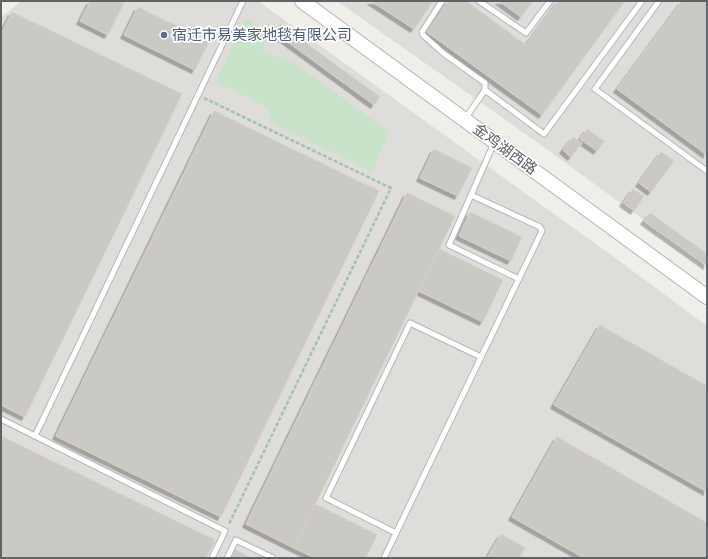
<svg xmlns="http://www.w3.org/2000/svg" width="708" height="559" font-family="Cabin,'Noto Sans SC',sans-serif">
  <style>
    .industrial { fill: #dfddda }
    .green { fill: #c8e3c9 }
    .building { fill: #cbc9c4; stroke: #d3d0c7; filter: url(#shadow) }
    .lines { fill: none; stroke-linecap: round; stroke-linejoin: round }
    .lane-casing { stroke: #b5b7bb; stroke-width: 7 }
    .secondary-casing { stroke: #b4b6ba; stroke-width: 16 }
    .path { stroke: #a2c3ad; stroke-width: 2.5; stroke-dasharray: 4 2; stroke-linecap: butt }
    .lane { stroke: #fff; stroke-width: 5 }
    .secondary { stroke: #fff; stroke-width: 14 }
    .service-dot { fill: #5c6f8a; stroke: #fff; stroke-width: 1.5 }
    .labels { text-anchor: middle; dominant-baseline: central; stroke-width: 3.5; stroke-linejoin: round; paint-order: stroke }
    .service-label { font-size: 15px; fill: #4e5e75; stroke: #fff; text-anchor: start }
    .street-label { font-size: 15px; fill: #5f6266; stroke: #fff }
  </style>
  <defs>
    <filter id="shadow"><feDropShadow dx="-3.5" dy="3.5" stdDeviation="0" flood-color="#0004"/></filter>
  </defs>
  <rect width="100%" height="100%" fill="#efeee8"/>
  <g class="industrial">
    <path d="M22 1H258L614 257 707 326V558H1V17Z"/>
    <path d="M337 1H707V266L541 145Z"/>
  </g>
  <path class="green" d="M246 18 268 34 262 51 295 63 389 132 372 172 270 122 268 108 215 82Z"/>
  <g class="building">
    <path d="M90 1H125L108 35 80 21Z"/>
    <path d="M371 1H433L414 29Z"/>
    <path d="M449 1H466L526 45 558 1H625L542 115 427 32Z"/>
    <path d="M499 1H533L521 17Z"/>
    <path d="M682 1H707V155L617 89Z"/>
    <path d="M138 7 209 42 195 70 124 35Z"/>
    <path d="M12 12 182 94 25 417 1 405V34Z"/>
    <path d="M280 24 380 97 374 105 274 32Z"/>
    <path d="M214 111 379 191 221 517 56 436Z"/>
    <path d="M587 129 604 141 597 151 580 139Z"/>
    <path d="M573 137 582 143 571 157 563 150Z"/>
    <path d="M434 149 472 168 458 196 420 178Z"/>
    <path d="M661 152 674 161 651 192 639 183Z"/>
    <path d="M633 189 644 196 634 211 623 203Z"/>
    <path d="M407 193 455 216 294 548 246 524Z"/>
    <path d="M470 212 522 237 511 261 459 236Z"/>
    <path d="M650 213 707 254V266L644 221Z"/>
    <path d="M439 249 503 280 483 322 419 291Z"/>
    <path d="M600 325 707 386V492L554 405Z"/>
    <path d="M1 436 215 540 206 558H1Z"/>
    <path d="M557 437 707 523V558H584L512 517Z"/>
    <path d="M315 504 377 535 366 558H315L294 548Z"/>
    <path d="M501 534 525 548 519 558H487Z"/>
    <path d="M235 550 252 558H231Z"/>
  </g>
  <g class="lines">
    <g class="lane-casing">
      <g id="lane">
        <path d="M442 1 422 32 423 35 443 53 485 83V90"/>
        <path d="M479 1 526 33 550 1"/>
        <path d="M659 1 595 89 707 171"/>
        <path d="M465 119 485 90 544 134 642 1"/>
        <path d="M494 143 449 245 519 279"/>
        <path d="M1 419 225 531 212 558"/>
        <path d="M35 436 243 1"/>
        <path d="M396 533 326 498 410 323 481 357"/>
        <path d="M227 558 236 540 273 558"/>
        <path d="M384 558 542 231 540 227 471 195"/>
      </g>
    </g>
    <g class="secondary-casing">
      <path id="secondary" d="M302 1 707 297"/>
    </g>
    <path class="path" d="M204 98 391 188 229 524"/>
    <use href="#lane" class="lane"/>
    <use href="#secondary" class="secondary"/>
  </g>
  <circle class="service-dot" cx="164" cy="35" r="4"/>
  <g class="labels">
    <g class="service-label">
      <text x="172" y="35">宿迁市易美家地毯有限公司</text>
    </g>
    <g class="street-label">
      <text transform="translate(505 149) rotate(36)">金鸡湖西路</text>
    </g>
  </g>
  <rect width="708" height="559" fill="none" stroke="#5f6266" stroke-width="4"/>
</svg>
